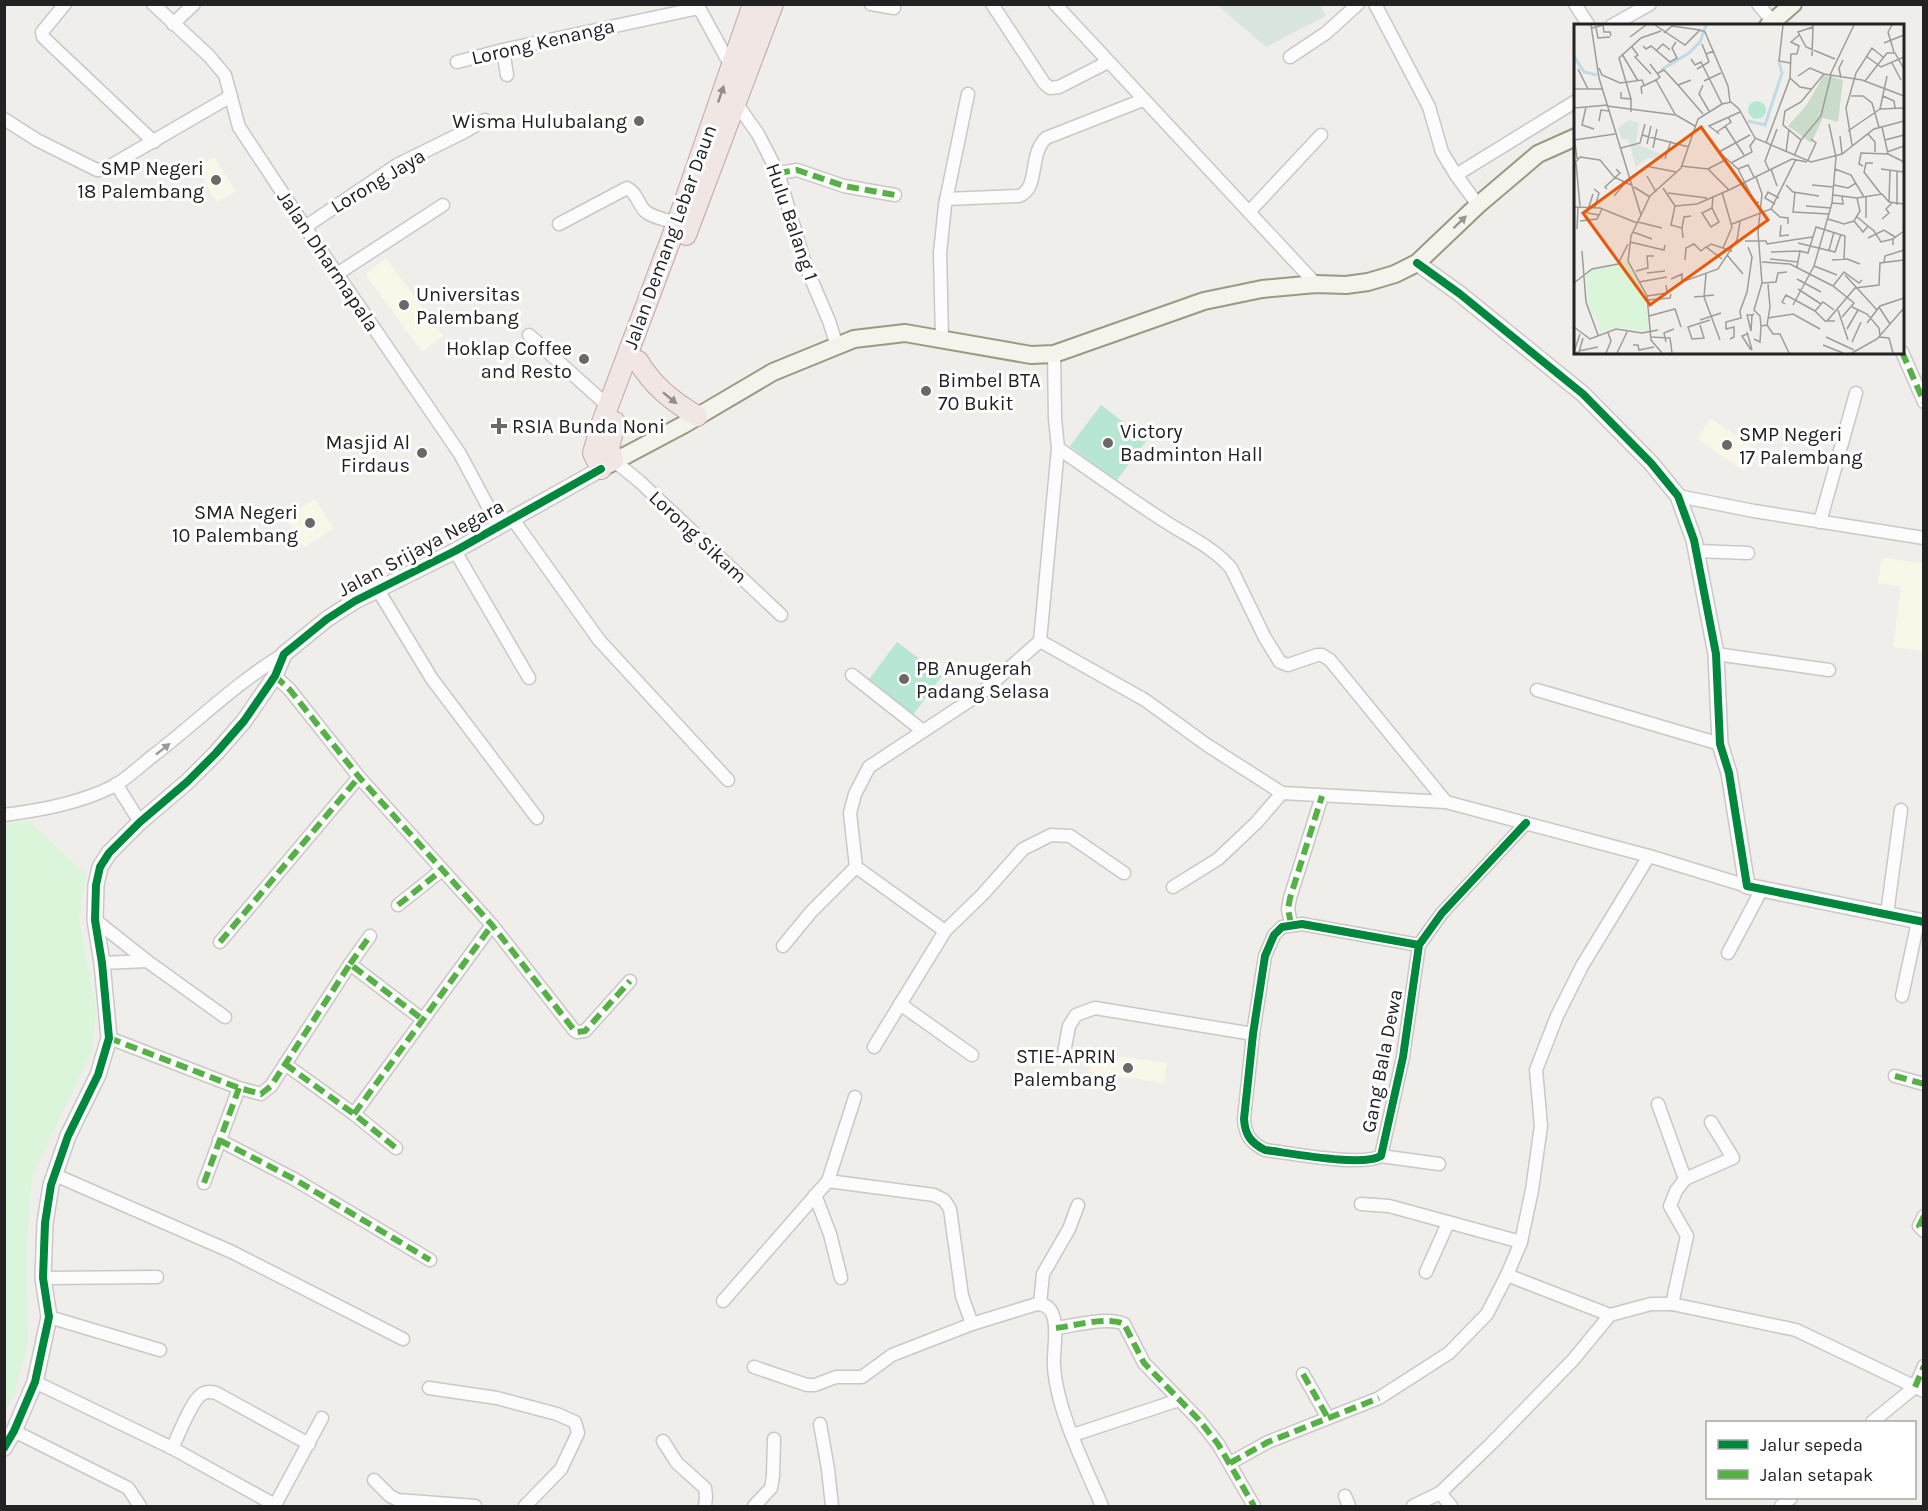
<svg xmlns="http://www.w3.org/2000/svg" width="1928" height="1511" font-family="Karla,sans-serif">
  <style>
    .education { fill: #f8f7e8 }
    .wetland { fill: #d9e6de }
    .park { fill: #daf5da }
    .pitch { fill: #b7e6d2 }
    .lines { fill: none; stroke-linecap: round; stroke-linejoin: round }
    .minor-casing { stroke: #c9c8c7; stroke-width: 15 }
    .tertiary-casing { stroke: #c9c8c7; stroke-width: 18 }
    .secondary-casing { stroke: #999a82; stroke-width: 20 }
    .trunk-casing { stroke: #c5a2ac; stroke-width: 22 }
    .minor { stroke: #fdfcfc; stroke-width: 12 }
    .tertiary { stroke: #fdfcfc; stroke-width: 15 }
    .secondary { stroke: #f4f4ed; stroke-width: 16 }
    .trunk { stroke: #f0e6e4; stroke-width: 20 }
    .quiet { stroke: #55b145; stroke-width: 6; stroke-dasharray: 12 6; stroke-linecap: butt }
    .cycleway-casing { stroke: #fff; stroke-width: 11 }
    .cycleway { stroke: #00873e; stroke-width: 8 }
    .oneway { fill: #938e8d }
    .oneway2 { fill: #969692 }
    .oneway3 { fill: #9a9a9a }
    .poi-dot { fill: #6a6968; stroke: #fff; stroke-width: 2 }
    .labels { text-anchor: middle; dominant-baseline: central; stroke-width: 6; stroke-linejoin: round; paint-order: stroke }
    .street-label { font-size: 20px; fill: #222; stroke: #fff }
    .poi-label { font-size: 20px; fill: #222; stroke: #fff; text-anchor: end }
    .inset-river { fill: none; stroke: #bfdbe3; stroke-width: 3 }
    .inset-road { fill: none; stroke: #9e9c9b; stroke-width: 1.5 }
    .view { fill: #e8590c; fill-opacity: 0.15; stroke: #e8590c; stroke-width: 3 }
    .inset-edge { fill: none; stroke: #222; stroke-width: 3 }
  </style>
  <rect width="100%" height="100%" fill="#f0eeeb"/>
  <g class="education">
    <path d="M214 157 236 191 217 202 196 168Z"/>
    <path d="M386 258 443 336 422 352 365 274Z"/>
    <path d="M1711 418 1758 451 1744 471 1697 439Z"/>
    <path d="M315 499 334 529 304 547 285 517Z"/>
    <path d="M1882 558 1923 563V651L1893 647 1901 586 1878 583Z"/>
    <path d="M1092 1053 1167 1063 1164 1083 1089 1072Z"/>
  </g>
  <path class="wetland" d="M1217 5H1320L1326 16 1266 47Z"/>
  <path class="park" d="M29 821 86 875 79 919 96 1009 93 1049 32 1175 27 1243 28 1343 14 1395 5 1411 4 824Z"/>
  <g class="pitch">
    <path d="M1101 405 1147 440 1116 481 1070 446Z"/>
    <path d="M897 642 942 676 912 716 867 682Z"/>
  </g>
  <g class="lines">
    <g class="minor-casing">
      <g id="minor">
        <path d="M65 4 42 32 43 37 154 142"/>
        <path d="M153 4 209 56 225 75 239 127 305 227 460 454 499 527"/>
        <path d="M697 4 733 70"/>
        <path d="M871 4 894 8"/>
        <path d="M992 4 1044 83 1050 88 1059 87 1108 62"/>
        <path d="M1055 4 1316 284"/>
        <path d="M1375 4 1429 107 1442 152 1456 175 1478 205"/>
        <path d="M1575 4 1589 26"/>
        <path d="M1758 4 1773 22"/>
        <path d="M173 24 194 4"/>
        <path d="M1611 26 1650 4"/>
        <path d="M503 50 507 75"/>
        <path d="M1290 57 1326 33 1358 4"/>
        <path d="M457 62 503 50 699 8"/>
        <path d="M736 103 758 134 778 173 806 267 829 321 837 346"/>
        <path d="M4 119 37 140 97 170 105 169 231 96"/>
        <path d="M778 173 797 170 844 186 895 195"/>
        <path d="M1456 175 1576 101"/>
        <path d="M946 199 1019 196C1040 188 1028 155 1046 138L1143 100"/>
        <path d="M1249 212 1321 135"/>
        <path d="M559 224 627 188C637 193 638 204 645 211 653 218 667 220 677 223"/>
        <path d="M305 227 397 165 464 132 485 120"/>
        <path d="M337 274 443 205"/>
        <path d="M529 335 608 406"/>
        <path d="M942 338 940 253 945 205 968 94"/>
        <path d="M1902 352 1924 402"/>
        <path d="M1058 448C1094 473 1130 499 1166 522 1189 537 1213 547 1231 568L1265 638 1280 662 1288 665 1317 655H1322L1330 660 1446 802"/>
        <path d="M613 460 639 481 781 615"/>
        <path d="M1678 496 1754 511 1924 538"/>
        <path d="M512 518 599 640 728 780"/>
        <path d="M1820 522 1856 393"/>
        <path d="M455 551 529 678"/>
        <path d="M1696 551 1748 553"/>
        <path d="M378 590 432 679 537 818"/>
        <path d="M1040 641 1145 700 1207 745 1282 793 1446 802 1649 856 1747 886"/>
        <path d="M1716 654 1829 670"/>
        <path d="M852 675 923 731"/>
        <path d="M275 676 290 690 359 777 492 925 574 1030 577 1032 585 1031 630 981"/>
        <path d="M1537 690 1720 744"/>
        <path d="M116 784 140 822"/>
        <path d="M4 815C42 810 80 803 114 786 128 778 141 765 154 755 197 722 237 682 284 654"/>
        <path d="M1173 887 1218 859 1256 823 1282 793"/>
        <path d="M398 905 442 870"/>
        <path d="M1887 914 1901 810"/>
        <path d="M95 920 147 961 225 1017"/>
        <path d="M1291 924 1288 909 1290 898 1322 796"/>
        <path d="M945 931 983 894 1023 849 1051 835 1070 836 1124 873"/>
        <path d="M220 942 359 777"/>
        <path d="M1419 945 1302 924 1282 927 1274 935 1265 956 1253 1034 1244 1119C1245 1135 1251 1143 1265 1150 1290 1153 1362 1167 1381 1156L1403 1057 1419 945 1442 913 1526 823"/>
        <path d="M783 946 811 912 856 867"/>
        <path d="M1728 953 1762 889"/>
        <path d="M102 963 147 961"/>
        <path d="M350 964 370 936"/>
        <path d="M1902 996 1918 921"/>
        <path d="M900 1004 972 1055"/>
        <path d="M109 1038 239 1088 261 1094 271 1086 350 964 422 1019"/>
        <path d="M874 1047 945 931 856 867 850 813 855 794 869 767 981 693 1040 641 1058 448 1055 419 1054 354"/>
        <path d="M1064 1053 1069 1026 1076 1015 1095 1008 1253 1034"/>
        <path d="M285 1064 354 1114 396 1148"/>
        <path d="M1895 1076 1924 1084"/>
        <path d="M1658 1104 1685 1179"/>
        <path d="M354 1114 492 925"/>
        <path d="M219 1140 294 1179 430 1260"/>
        <path d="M1381 1156 1439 1164"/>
        <path d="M55 1175 232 1252 403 1339"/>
        <path d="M828 1181 855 1097"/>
        <path d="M204 1183 239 1088"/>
        <path d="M815 1195 830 1234 841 1278"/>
        <path d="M1361 1204 1389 1206 1521 1242"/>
        <path d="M1924 1216 1919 1226 1924 1231"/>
        <path d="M1426 1272 1448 1223"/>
        <path d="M1507 1275 1610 1315"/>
        <path d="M43 1278 157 1277"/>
        <path d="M723 1301 828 1181 934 1195 944 1200 950 1209 962 1296 972 1324 1037 1304C1065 1304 1052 1350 1054 1367 1057 1411 1085 1466 1102 1506"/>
        <path d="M1040 1304 1043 1274 1069 1229 1078 1205"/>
        <path d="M1672 1304 1687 1236 1670 1206 1676 1191 1685 1179 1733 1158 1711 1122"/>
        <path d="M49 1317 160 1350"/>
        <path d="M1056 1328C1073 1326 1108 1316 1124 1324L1144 1363 1199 1420 1218 1444 1254 1506"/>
        <path d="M754 1367 807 1385H815L836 1377H862L892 1355 972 1324"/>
        <path d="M1303 1374 1328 1418"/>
        <path d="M35 1382 172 1448 275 1505 322 1418"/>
        <path d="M429 1388 497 1398 557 1414 575 1422 578 1433 561 1469 525 1506"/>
        <path d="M1872 1422 1915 1387 1924 1366"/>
        <path d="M820 1424 828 1469 832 1506"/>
        <path d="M14 1431 128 1488 140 1506"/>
        <path d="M1073 1435 1179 1400"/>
        <path d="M663 1441 677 1463 705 1488 706 1497 705 1506"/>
        <path d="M172 1448C179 1435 191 1401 202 1394 207 1391 212 1392 216 1393L309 1444"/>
        <path d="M1230 1463 1268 1442 1379 1398 1449 1353 1487 1314 1507 1275 1521 1242 1532 1190 1541 1126 1536 1070 1557 1016 1582 966 1649 856"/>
        <path d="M374 1480 390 1496 398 1500 475 1506"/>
        <path d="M1440 1493 1451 1506"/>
        <path d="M1345 1496 1349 1506"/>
        <path d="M754 1506 771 1488 773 1476 774 1439"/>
        <path d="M1413 1506 1440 1493 1492 1443 1573 1360 1610 1315 1651 1304H1672L1796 1330 1924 1391"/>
        <path d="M1781 1506 1791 1498"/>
      </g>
    </g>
    <g class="tertiary-casing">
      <g id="tertiary">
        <path d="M1417 263 1460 294 1583 394 1651 463 1678 496 1694 540 1716 654 1720 744 1729 773 1747 886 1924 922"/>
        <path d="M4 1448 14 1431 35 1382 49 1317 43 1278 45 1223 51 1185 68 1136 98 1075 109 1038 102 963 95 920 96 885 100 867 109 853 140 822 187 782 216 753 244 721 275 676 284 654 327 619 355 601 455 551 601 469"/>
      </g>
    </g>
    <g class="secondary-casing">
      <g id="secondary">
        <path d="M1768 26 1793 4"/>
        <path d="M602 468 683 425 773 372 854 339 905 333 1031 355 1054 354 1204 301 1262 289 1316 284 1346 285 1368 282 1395 274 1417 263 1478 205 1538 154 1576 137"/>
      </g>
    </g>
    <g class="trunk-casing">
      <g id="trunk">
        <path d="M686 235 773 4"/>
        <path d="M638 361C653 386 672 401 697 416"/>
        <path d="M613 460 609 448 615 422"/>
        <path d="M601 469 593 453 601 425 677 223 753 4"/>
      </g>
    </g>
    <use href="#minor" class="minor"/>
    <use href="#tertiary" class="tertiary"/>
    <use href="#secondary" class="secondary"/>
    <use href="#trunk" class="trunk"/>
    <g class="quiet">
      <path d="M778 173 797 170 844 186 895 195"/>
      <path d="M1902 352 1924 402"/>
      <path d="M275 676 290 690 359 777 492 925 574 1030 577 1032 585 1031 630 981"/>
      <path d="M398 905 442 870"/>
      <path d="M1291 924 1288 909 1290 898 1322 796"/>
      <path d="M220 942 359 777"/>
      <path d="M350 964 370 936"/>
      <path d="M109 1038 239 1088 261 1094 271 1086 350 964 422 1019"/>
      <path d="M285 1064 354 1114 396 1148"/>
      <path d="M1895 1076 1924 1084"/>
      <path d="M354 1114 492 925"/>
      <path d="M219 1140 294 1179 430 1260"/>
      <path d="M204 1183 239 1088"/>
      <path d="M1924 1216 1919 1226 1924 1231"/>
      <path d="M1056 1328C1073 1326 1108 1316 1124 1324L1144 1363 1199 1420 1218 1444 1254 1506"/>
      <path d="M1303 1374 1328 1418"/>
      <path d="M1915 1387 1924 1366"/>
      <path d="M1230 1463 1268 1442 1379 1398"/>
    </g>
    <g class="cycleway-casing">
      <g id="cycleway">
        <path d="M1417 263 1460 294 1583 394 1651 463 1678 496 1694 540 1716 654 1720 744 1729 773 1747 886 1924 922"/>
        <path d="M1419 945 1302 924 1282 927 1274 935 1265 956 1253 1034 1244 1119C1245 1135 1251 1143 1265 1150 1290 1153 1362 1167 1381 1156L1403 1057 1419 945 1442 913 1526 823"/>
        <path d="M4 1448 14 1431 35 1382 49 1317 43 1278 45 1223 51 1185 68 1136 98 1075 109 1038 102 963 95 920 96 885 100 867 109 853 140 822 187 782 216 753 244 721 275 676 284 654 327 619 355 601 455 551 601 469"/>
      </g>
    </g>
    <use href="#cycleway" class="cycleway"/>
  </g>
  <defs><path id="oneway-solid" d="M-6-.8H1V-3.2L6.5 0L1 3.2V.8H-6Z" transform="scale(1.5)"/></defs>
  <g class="oneway">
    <use href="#oneway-solid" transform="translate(721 94) rotate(-71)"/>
    <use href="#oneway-solid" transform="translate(670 398) rotate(39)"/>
  </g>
  <use class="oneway2" href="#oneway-solid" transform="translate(1460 222) rotate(-44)"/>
  <use class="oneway3" href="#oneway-solid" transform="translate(163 749) rotate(-38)"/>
  <g class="poi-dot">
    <circle cx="639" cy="121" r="6"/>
    <circle cx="216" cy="180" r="6"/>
    <circle cx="404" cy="305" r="6"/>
    <circle cx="584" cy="359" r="6"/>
    <circle cx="926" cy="391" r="6"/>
    <path d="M496 417h6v6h6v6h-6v6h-6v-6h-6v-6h6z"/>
    <circle cx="1108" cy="443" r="6"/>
    <circle cx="1727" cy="445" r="6"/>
    <circle cx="422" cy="453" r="6"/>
    <circle cx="310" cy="523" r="6"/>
    <circle cx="904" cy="679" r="6"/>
    <circle cx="1128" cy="1068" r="6"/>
  </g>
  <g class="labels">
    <g class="street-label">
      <text transform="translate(543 42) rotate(-13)">Lorong Kenanga</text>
      <text transform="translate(378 181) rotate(-31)">Lorong Jaya</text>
      <text transform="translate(792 222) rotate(71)">Hulu Balang 1</text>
      <text transform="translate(670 237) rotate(-70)">Jalan Demang Lebar Daun</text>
      <text transform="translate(328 261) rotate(56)">Jalan Dharmapala</text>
      <text transform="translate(698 537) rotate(43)">Lorong Sikam</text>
      <text transform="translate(421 548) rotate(-28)">Jalan Srijaya Negara</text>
      <text transform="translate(1382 1061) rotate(-79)">Gang Bala Dewa</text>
    </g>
    <g class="poi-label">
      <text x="627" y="121">Wisma Hulubalang</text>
      <text x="204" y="168">SMP Negeri<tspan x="204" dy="23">18 Palembang</tspan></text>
      <text x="416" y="294" text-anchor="start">Universitas<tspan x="416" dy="23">Palembang</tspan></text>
      <text x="572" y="348">Hoklap Coffee<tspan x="572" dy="23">and Resto</tspan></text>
      <text x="938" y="380" text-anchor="start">Bimbel BTA<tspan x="938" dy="23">70 Bukit</tspan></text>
      <text x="512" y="426" text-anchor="start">RSIA Bunda Noni</text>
      <text x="1120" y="431" text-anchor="start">Victory<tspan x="1120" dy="23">Badminton Hall</tspan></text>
      <text x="1739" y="434" text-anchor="start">SMP Negeri<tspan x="1739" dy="23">17 Palembang</tspan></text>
      <text x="410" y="442">Masjid Al<tspan x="410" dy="23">Firdaus</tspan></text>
      <text x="298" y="512">SMA Negeri<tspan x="298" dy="23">10 Palembang</tspan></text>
      <text x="916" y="668" text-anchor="start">PB Anugerah<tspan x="916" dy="23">Padang Selasa</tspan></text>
      <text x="1116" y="1056">STIE-APRIN<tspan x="1116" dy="23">Palembang</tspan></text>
    </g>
  </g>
  <g transform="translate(1574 24)">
    <rect width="330" height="330" fill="#f0eeeb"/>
    <path d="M55 96 65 99 62 120 91 131 89 136 73 134 62 143 54 115 48 116 44 104Z" fill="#d9e6de"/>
    <path d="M250 51 269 56 264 98 249 94 237 119 214 102 232 82Z" fill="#cadbca"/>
    <path d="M47 238 53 239 61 249 71 270 75 307 41 303 26 309 25 298 15 286 12 252 18 245Z" fill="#daf5da"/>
    <path d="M174 86a9 9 0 1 1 18 0a9 9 0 1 1-18 0Z" fill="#b7e6d2"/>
    <path class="inset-river" d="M0 32 10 48 23 51M87 46 115 29 126 18 132 1M174 97 191 101 208 49 205 38"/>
    <path class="inset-road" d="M17 1 25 54 67 191M81 1 111 21 126 6 131 8 154 62 156 78M209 1 205 37 216 39M318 1 314 8 320 28M239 3 224 8 232 23 261 35M18 4 29 1 30 8H36L37 12M22 4 24 14 36 13M90 9 98 2 126 6M56 13 72 1M310 19 330 11M128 20 132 30 140 27M69 22 72 25 77 22 96 38 103 34 98 24 102 18M58 23 64 31 61 33 77 50M82 27 89 20 96 26M48 30 64 57M223 30 225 22 217 18 225 11M238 32 239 1M292 32 307 43 330 33M117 35 121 41 127 38 148 80M318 39 327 56M76 40 86 53 82 56M25 44 28 51 46 59 68 56 70 61M4 45 14 65M123 45 135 38 132 30M84 49 90 46 104 61 117 56M256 51 280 1M224 52 236 44 250 50M216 54 226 63 237 65M267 54 265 44 269 36M82 56 101 90M130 57 147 49M291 57 313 29H321L330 45M104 61 129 90M129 61 125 70 135 87M0 65H28M47 68V74L57 75V88M68 70 67 63 82 56M277 72H289L298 79 305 103M309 72 320 77 321 84M57 75 45 34 67 14 87 7M33 82 102 91 121 102M12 83 8 101 20 105M0 84 34 81M306 85 313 52M306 85 330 84M25 97 27 86 35 87M151 102 170 131M308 103 314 130 330 138M274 107 306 85M143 108 135 102 166 88M0 110 3 135M145 110 143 108 157 98 154 93M294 110 301 118V128M68 111 115 123M176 111 145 128 164 145 181 179 185 178M266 112 268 130M0 116 41 110M227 116 247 92 257 51M311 116 330 111M192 119 216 54 217 30H223M73 120 77 102M278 121 272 84 282 49 298 24 309 33M47 124 66 119 71 100M79 124 83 105M212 128 215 105M313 128 330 122M220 132 227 116 209 101 211 87 227 78 250 50 288 56 330 72M91 135 97 117M234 136 242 119 237 115M2 139 6 182M157 139 178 128 176 122 181 115M299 139H292L290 148 307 170M0 140 6 133 26 136 40 153 57 161M72 142 102 148M107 142 134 145 155 166 218 135 233 138M289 142 285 140 287 129 314 130M134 145 153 135M164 145 174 141 180 153M197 145 203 162M261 145 277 151 290 173M307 145 330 148M195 146 191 137 203 105M73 152 82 168M182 153 188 170 184 208 188 259 180 286 186 292 187 302 193 301 196 283 194 260M212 161 219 168 245 172M238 161 259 163M260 161 274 164 282 159M60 163 76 173M89 164 101 182 97 201 108 204 109 214M20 165 25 169 21 183M33 165 31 163 46 149 42 145M148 168 158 203 149 224M221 168 219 188 255 190M94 169 133 174M19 170 13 189 25 191M259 171 283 174 308 170 315 178 330 180M40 172 52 158M315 178 316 147M258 179 269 180 268 172M201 180 191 174 194 168 205 174M323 181V147M101 182 123 180 155 166M232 182 257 184M0 183 26 184 63 199M138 184 128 189 137 203 145 198 138 184 139 172M197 185 206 193 214 194V200M67 191 57 212 54 237 73 272 77 316 88 329M67 191 76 172 107 144 124 95 148 80 157 78 165 85 181 114 237 138 268 130 300 105 330 97M283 193 300 207 307 218 319 215M292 194V173M254 195 270 200 280 197 286 187 283 174M308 195 315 189 312 185 318 179M6 197 23 195 28 185M280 197 289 208 294 202M64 198 88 204M158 200 197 185 222 135M207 201 206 212 215 211M108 204 110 193 117 192M3 205 4 183M59 208 78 215M294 214 310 206 321 213M171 217H192L193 220 238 213M56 218 90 226 91 221M224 219 261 228 267 210M319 221V215L330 207M133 223 137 220 158 227M255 226 260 208M8 227 12 278 24 311M197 228 226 227M153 231 169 250M196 235 224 238M111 236 112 224 120 220 127 227 132 223 148 235M258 236 273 235 286 240M188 238 216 240 259 262 280 279 268 293M310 239 311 232 330 226M240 242 263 251M223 243 226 227 234 229 242 203 271 212 270 235M62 247 74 244 73 232H80M73 249 91 247M132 250 130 273 146 316M271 251 303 286M97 255 108 250V258L144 245 163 216 166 198M223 255 247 268M65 258 93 253M0 259 18 245 44 240 54 220M188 259 202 258 204 249 213 248M259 262 270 248 285 259 288 256M224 265 247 280M73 272 93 269 92 261M120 273 140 271M74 276 96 274 97 270M211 280 208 278 212 271 241 287M219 281 240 242 258 179 262 133 255 100M278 283 293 290 305 304 306 312M305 283 316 300M260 286 249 278 241 287 251 297H261M264 286 274 316M178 291 177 307 173 291H178L180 290M75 292 101 285 107 303M194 294 219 290 246 305M126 296 147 289M253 297 281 264 305 261 306 239 330 236M293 299 306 282 330 274M126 301 130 314 118 315 114 303 136 296M193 301 199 310H206L215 329M0 303 16 315 42 305 68 309 84 306M273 305 284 286M173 308 178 326M173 310 168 312 177 326M76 313 96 314 98 329M252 313 280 326M305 313 315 314 319 329M156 315 160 313V303L152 305V298L167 294 166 287 173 268 178 233 174 223M180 315 186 318 187 302M92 318 90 309 100 305M278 318 287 298M59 321H64L65 326 80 323M249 321 269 329M5 327 24 323M0 328 6 310M0 329 5 328 9 314M32 329 37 317 34 309M43 329 53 308M278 329 303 315 330 284"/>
    <path class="view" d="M127 103 194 196 76 281 9 189Z"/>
    <rect width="330" height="330" class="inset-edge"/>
  </g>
  <rect width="1928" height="1511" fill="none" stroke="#222222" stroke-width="12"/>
  <rect x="1706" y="1421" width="210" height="78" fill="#ffffff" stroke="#a7a7a7" stroke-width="1.5"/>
  <rect x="1718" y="1440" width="30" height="9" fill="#00873e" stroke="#a7a7a7" stroke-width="1.5"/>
  <text x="1760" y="1451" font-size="18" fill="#222222">Jalur sepeda</text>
  <rect x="1718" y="1470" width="30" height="9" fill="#55b145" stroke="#a7a7a7" stroke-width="1.5"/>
  <text x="1760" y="1481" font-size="18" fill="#222222">Jalan setapak</text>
</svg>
